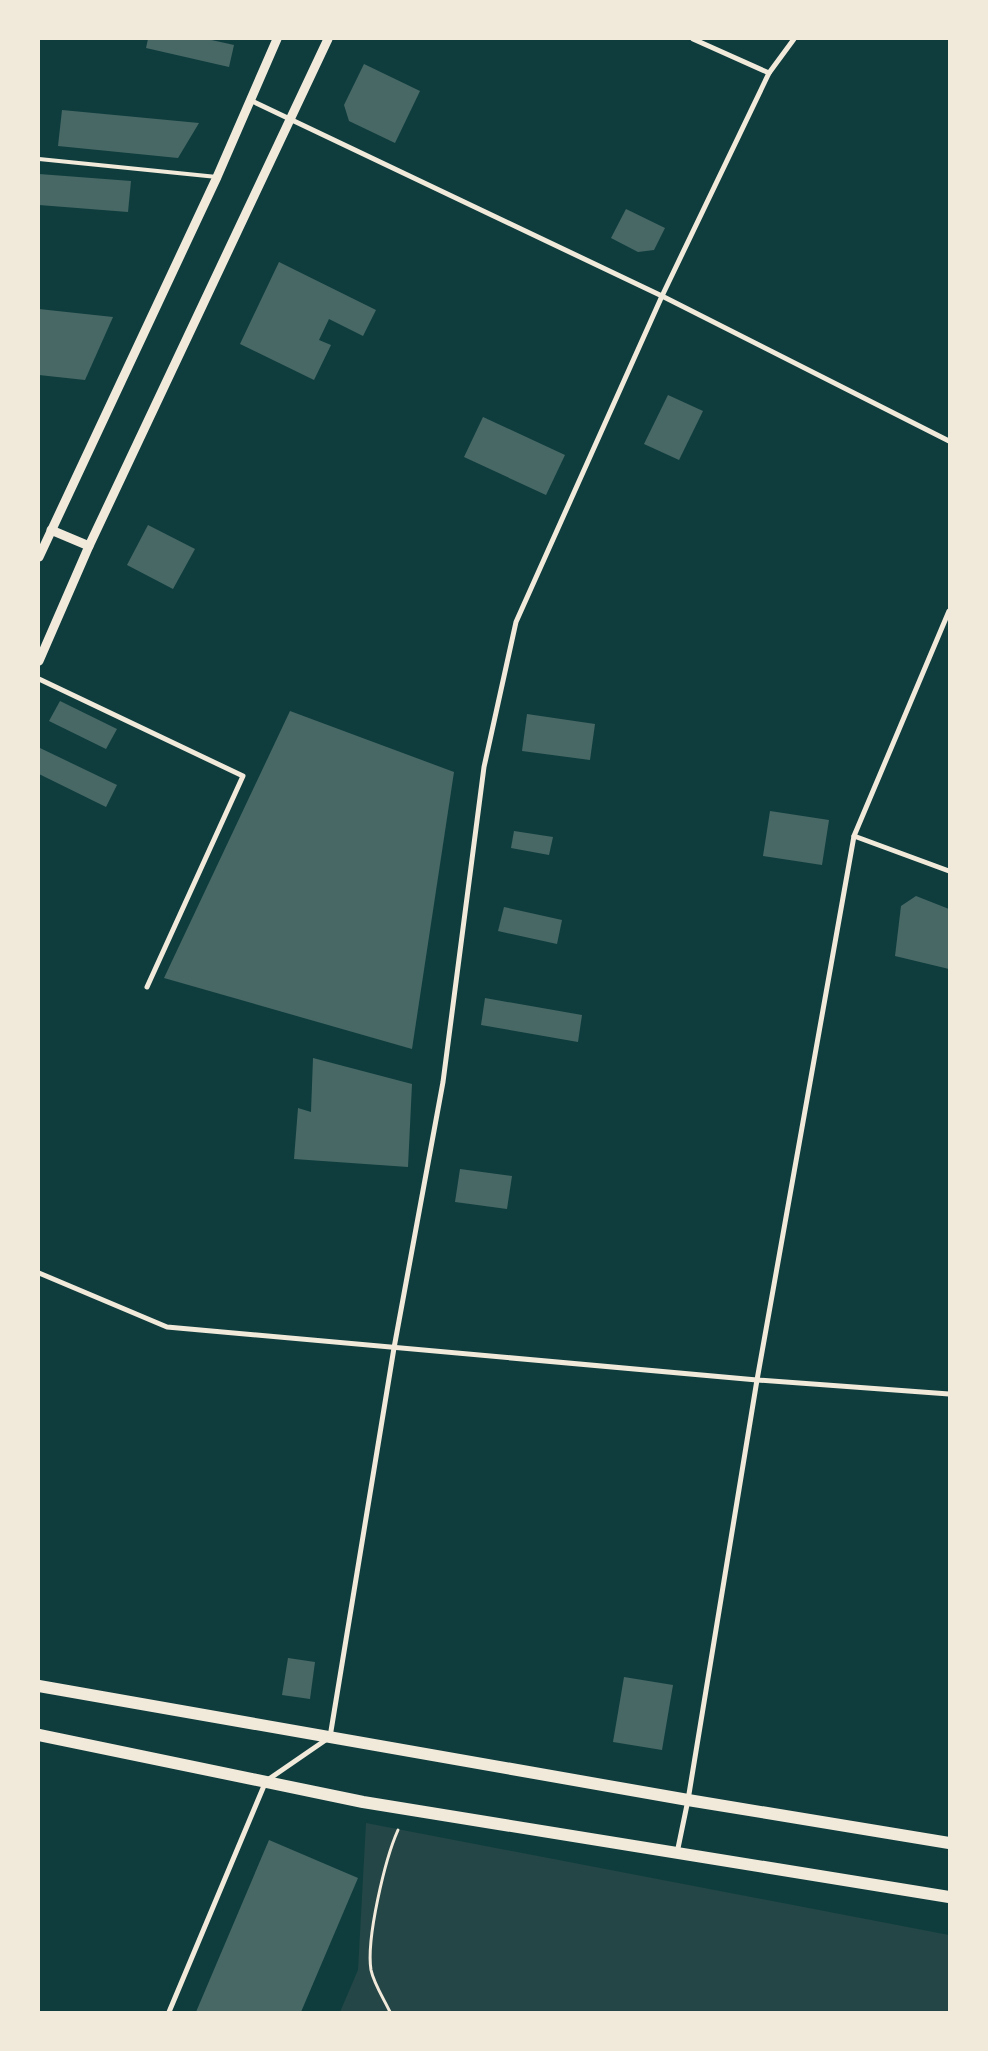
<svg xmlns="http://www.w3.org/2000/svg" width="988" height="2051" font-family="Jost,sans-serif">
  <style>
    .green { fill: #244646 }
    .building { fill: #486865 }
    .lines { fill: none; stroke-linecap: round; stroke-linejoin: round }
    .path { stroke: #f1e9da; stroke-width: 3 }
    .service { stroke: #f1e9da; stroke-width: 4 }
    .minor { stroke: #f1e9da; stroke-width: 5 }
    .tertiary { stroke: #f1e9da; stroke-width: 9 }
    .primary { stroke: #f1e9da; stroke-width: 12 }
  </style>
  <rect width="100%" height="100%" fill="#0f3d3e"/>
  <path class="green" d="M366 1823 949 1935V2012H340L358 1970Z"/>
  <g class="building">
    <path d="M148 39H207L234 45 229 67 146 48Z"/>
    <path d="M364 64 420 91 395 143 349 121 344 105Z"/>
    <path d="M62 110 199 123 178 158 58 146Z"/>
    <path d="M39 174 131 181 128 212 39 205Z"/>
    <path d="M626 209 665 228 654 250 638 252 611 238Z"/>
    <path d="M279 262 376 310 363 336 329 319 319 340 331 345 314 380 240 344Z"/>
    <path d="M39 309 113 317 85 380 39 375Z"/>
    <path d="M668 395 703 411 679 460 644 444Z"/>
    <path d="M483 417 565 455 546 495 464 457Z"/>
    <path d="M148 525 195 549 173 589 127 565Z"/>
    <path d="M60 701 117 729 106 749 49 721Z"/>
    <path d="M290 711 454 772 412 1049 164 978Z"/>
    <path d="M527 714 595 724 590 760 522 751Z"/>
    <path d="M40 748 117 785 106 807 39 774Z"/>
    <path d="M770 811 829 820 822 865 763 856Z"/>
    <path d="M514 831 553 837 549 855 511 848Z"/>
    <path d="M916 896 949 909V969L895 956 901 906Z"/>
    <path d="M504 907 562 920 557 944 498 931Z"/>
    <path d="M485 998 582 1015 578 1042 481 1025Z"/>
    <path d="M313 1058 412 1084 408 1167 294 1159 298 1108 311 1112Z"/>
    <path d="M460 1169 512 1176 507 1209 455 1202Z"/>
    <path d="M288 1658 315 1662 310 1699 282 1695Z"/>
    <path d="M624 1677 673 1685 662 1750 613 1742Z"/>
    <path d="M269 1840 358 1878 301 2012H196Z"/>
  </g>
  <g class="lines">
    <path class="path" d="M390 2012C384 1999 374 1984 371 1970 366 1939 385 1859 398 1830"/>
    <path class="service" d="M39 159 217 177"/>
    <g class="minor">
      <path d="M693 39 769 73"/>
      <path d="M250 100 662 296 949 441"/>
      <path d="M39 679 243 776 147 987"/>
      <path d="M854 836 949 871"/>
      <path d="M39 1273 167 1327 757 1380 949 1394"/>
      <path d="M677 1853 688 1800 757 1380 854 836 949 611"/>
      <path d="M169 2012 266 1781 330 1737 394 1348 443 1082 484 767 516 622 662 296 769 73 794 39"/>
    </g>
    <g class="tertiary">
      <path d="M51 530 89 546"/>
      <path d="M39 557 217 177 277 39"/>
      <path d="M39 661 89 546 328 39"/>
    </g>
    <g class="primary">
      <path d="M39 1686 688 1800 949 1843"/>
      <path d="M39 1735 363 1802 949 1897"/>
    </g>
  </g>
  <rect width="988" height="2051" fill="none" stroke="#f1e9da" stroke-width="80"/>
</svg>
